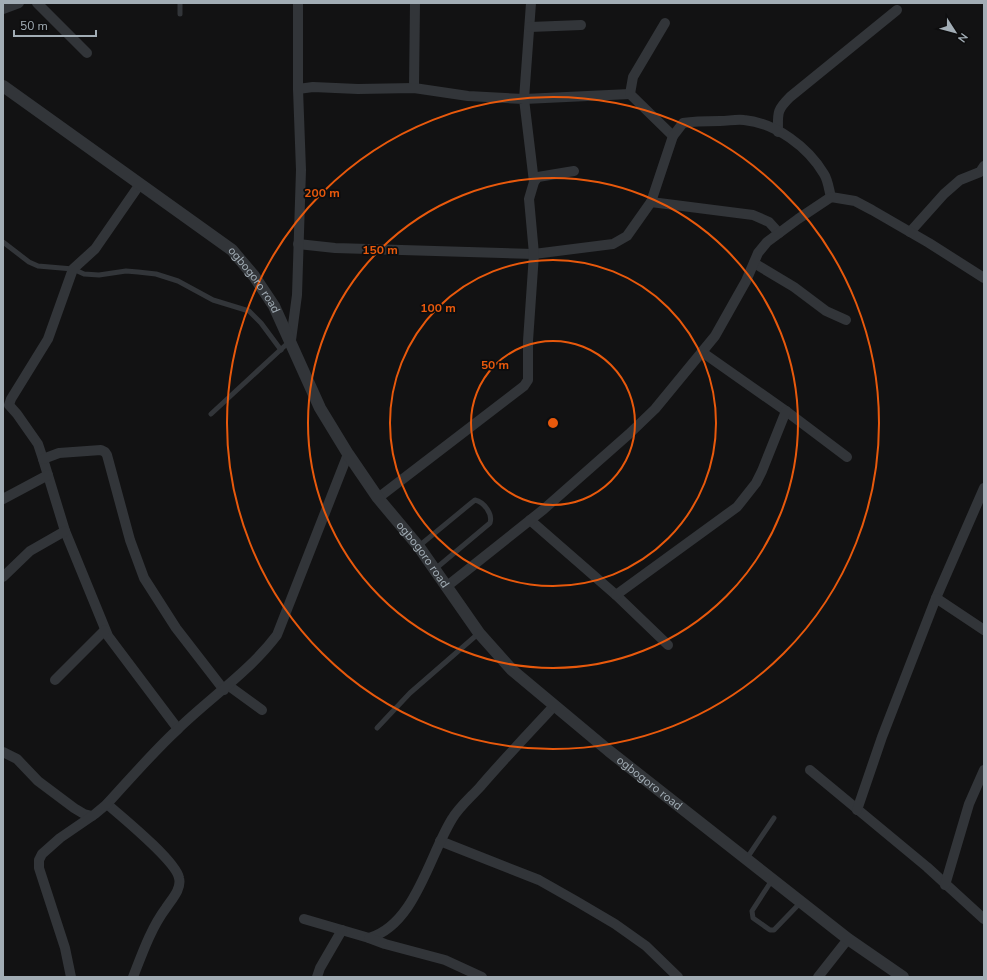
<svg xmlns="http://www.w3.org/2000/svg" width="987" height="980" font-family="'Nunito Sans',sans-serif">
  <style>
    .lines { fill: none; stroke-linecap: round; stroke-linejoin: round }
    .service { stroke: #323539; stroke-width: 5 }
    .minor { stroke: #323539; stroke-width: 10 }
    .tertiary { stroke: #323539; stroke-width: 12 }
    .ring { fill: none; stroke: #e8590c; stroke-width: 2 }
    .labels { text-anchor: middle; dominant-baseline: central; stroke-width: 3.5; stroke-linejoin: round; paint-order: stroke }
    .street-label { font-size: 12px; fill: #a2adb5; stroke: #0d0d0e }
    .centre { fill: #e8590c; stroke: #0d0d0e; stroke-width: 2 }
    .ring-label { font-size: 12px; text-anchor: middle; font-weight: bold; fill: #e8590c; stroke: #0d0d0e; stroke-width: 3.5; stroke-linejoin: round; paint-order: stroke }
  </style>
  <rect width="100%" height="100%" fill="#121213"/>
  <g class="lines">
    <g class="service">
      <path d="M180 3V14"/>
      <path d="M3 242 29 262 38 266 73 269 84 274 99 275 126 271 138 272 156 274 178 281 213 300 249 311 261 323 281 350"/>
      <path d="M211 414 290 341"/>
      <path d="M419 546 470 504 475 500C484 502 493 514 490 523L434 570"/>
      <path d="M377 728 410 693 479 633"/>
      <path d="M747 858 774 818"/>
      <path d="M772 880 752 911 753 918 770 930H774L801 902"/>
    </g>
    <g class="minor">
      <path d="M37 3 87 53"/>
      <path d="M531 3 524 99 630 94"/>
      <path d="M3 9 19 3"/>
      <path d="M665 23 633 77 630 94 673 136"/>
      <path d="M530 27 581 25"/>
      <path d="M414 88 415 3"/>
      <path d="M298 89 313 87 358 89 414 88 468 96 524 99 534 182"/>
      <path d="M778 132C778 113 776 111 790 97L897 10"/>
      <path d="M140 184 95 249 73 269 48 339 11 399 9 405 17 414 38 444 43 459 65 531 108 636 178 729"/>
      <path d="M651 202 753 215 769 222 779 233"/>
      <path d="M910 232 944 194 960 180 980 172 984 166"/>
      <path d="M298 244 335 248 534 254 613 244 627 236 651 202 673 136 683 123C695 121 707 121 720 121 728 121 736 119 744 120 776 123 808 147 824 174 828 180 829 190 831 197"/>
      <path d="M754 263 794 287 826 311 846 320"/>
      <path d="M291 340 297 295 301 170 298 89V3"/>
      <path d="M702 352 786 411 847 457"/>
      <path d="M43 459 59 453 101 450 105 452 107 455 130 540 144 578 176 628 224 690"/>
      <path d="M378 498 524 386 528 380V341L534 254 529 199 534 182 538 177 574 171"/>
      <path d="M3 499 48 475"/>
      <path d="M530 520 616 595 668 645"/>
      <path d="M3 577 30 551 65 531"/>
      <path d="M446 587 544 509 629 434 655 409 715 336 746 281 758 253 767 242 798 219 831 197 855 201 872 210 929 243 984 278"/>
      <path d="M616 595 737 507 756 483 762 471 786 411"/>
      <path d="M936 598 984 488"/>
      <path d="M55 680 105 630"/>
      <path d="M229 686 262 710"/>
      <path d="M3 752 17 759 38 781 74 808 84 814 92 816"/>
      <path d="M810 770 927 867 984 919"/>
      <path d="M107 804C122 817 176 861 179 878 182 889 171 900 166 908 151 928 142 954 133 977"/>
      <path d="M857 810 882 737 936 598 984 630"/>
      <path d="M440 841 539 880 576 901 615 924 646 946 678 977"/>
      <path d="M945 885 969 804 984 770"/>
      <path d="M304 919 369 938C415 925 429 856 452 819 459 807 471 797 480 787 504 759 529 733 554 706"/>
      <path d="M369 938 385 944 445 960 482 977"/>
      <path d="M71 977 65 948 39 868V860L42 854 60 838 95 814 107 804C130 779 153 752 178 729 211 697 249 672 277 635L348 454"/>
      <path d="M317 977 320 968 342 930"/>
      <path d="M818 977 848 939"/>
    </g>
    <path class="tertiary" id="s1" d="M3 86 232 250 254 276 274 306 320 408 348 454 378 498 419 547 479 633 512 670 609 751 848 939 903 977"/>
  </g>
  <g class="ring">
    <circle cx="553" cy="423" r="82"/>
    <circle cx="553" cy="423" r="163"/>
    <circle cx="553" cy="423" r="245"/>
    <circle cx="553" cy="423" r="326"/>
  </g>
  <g class="labels">
    <g class="street-label">
      <text stroke="none"><textPath href="#s1" startOffset="319">ogbogoro road</textPath></text>
      <text stroke="none"><textPath href="#s1" startOffset="643">ogbogoro road</textPath></text>
      <text stroke="none"><textPath href="#s1" startOffset="967">ogbogoro road</textPath></text>
    </g>
  </g>
  <circle cx="553" cy="423" r="6" class="centre"/>
  <g class="ring-label">
    <text x="322" y="197">200 m</text>
    <text x="380" y="254">150 m</text>
    <text x="438" y="312">100 m</text>
    <text x="495" y="369">50 m</text>
  </g>
  <rect width="987" height="980" fill="none" stroke="#a2adb5" stroke-width="8"/>
  <g transform="translate(955 32) rotate(126)" stroke="#0d0d0e" stroke-width="3" paint-order="stroke">
  <path d="M0-3L7 15L0 10L-7 15Z" fill="#a2adb5"/>
  <text y="-6" font-size="11" font-weight="bold" text-anchor="middle" fill="#a2adb5">N</text>
  </g>
  <path d="M14 30v6h82v-6" fill="none" stroke="#a2adb5" stroke-width="2"/>
  <text x="20" y="30" font-size="12" fill="#a2adb5" stroke="#0d0d0e" stroke-width="3" paint-order="stroke">50 m</text>
</svg>
